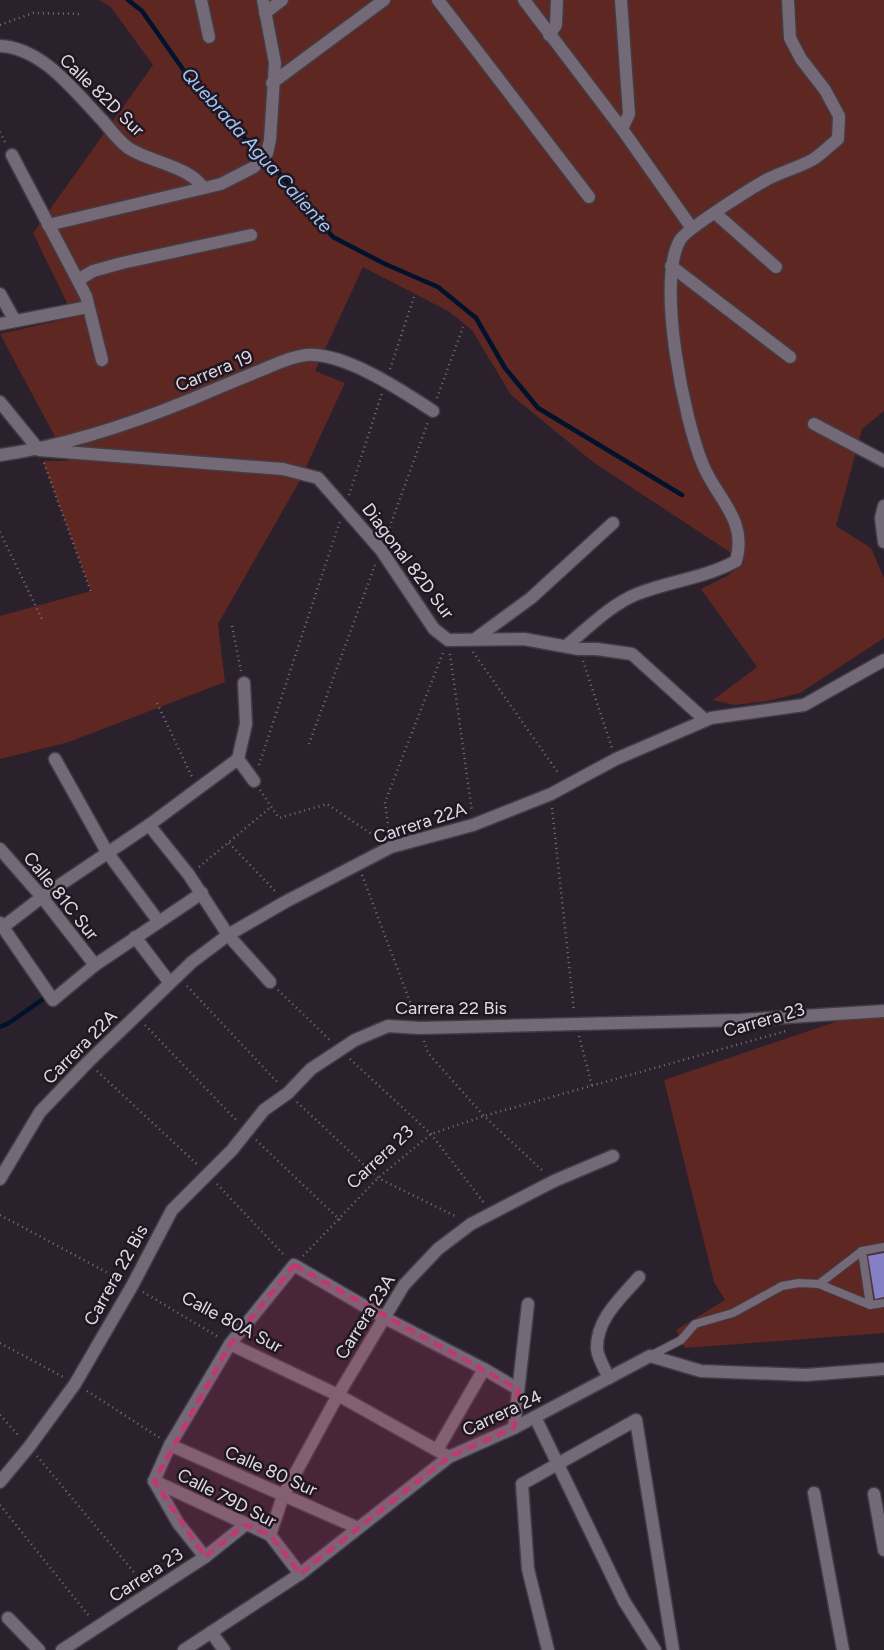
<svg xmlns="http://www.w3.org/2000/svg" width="884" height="1650" font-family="Figtree,sans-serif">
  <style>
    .green { fill: #5f2722 }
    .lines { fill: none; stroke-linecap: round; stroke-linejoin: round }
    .stream { stroke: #00122c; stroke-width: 4.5 }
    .building { fill: #8580c5 }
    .service-casing { stroke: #433c45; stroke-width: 10 }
    .minor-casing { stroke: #433c45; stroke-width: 15 }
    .path { stroke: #78707a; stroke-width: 2.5; stroke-dasharray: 1 4; stroke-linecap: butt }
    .service { stroke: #746976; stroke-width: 8 }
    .minor { stroke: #746976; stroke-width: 12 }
    .marked { fill: #c6356f; fill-opacity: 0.2; stroke: #c6356f; stroke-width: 4; stroke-dasharray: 10 6; stroke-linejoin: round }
    .labels { text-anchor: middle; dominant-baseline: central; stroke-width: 5; stroke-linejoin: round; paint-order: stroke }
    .street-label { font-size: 18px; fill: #e0dae1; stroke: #201722 }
    .water-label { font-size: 19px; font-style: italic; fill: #9ec7f6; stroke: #201722 }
  </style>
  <rect width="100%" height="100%" fill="#2a212c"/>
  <g class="green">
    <path d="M99 0H884V411L862 429 836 526 871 548 884 578V638L800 693 768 701 735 705 713 700 757 667 701 589 727 576 745 562 593 462 511 395 472 330 448 311 363 267 315 371 345 383 298 484 218 624 225 682 69 742 0 759V616L91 591 43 461H68L0 334 74 317 33 233 153 65 110 6Z"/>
    <path d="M884 1016V1333L685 1348 676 1330 725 1300 714 1282 664 1080 844 1019Z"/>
  </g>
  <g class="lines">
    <g class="stream">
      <path d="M128 0 142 11 187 75 223 116 278 172 333 237 385 264 438 287 476 318 505 368 538 408 682 495"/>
      <path d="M0 1027 9 1023 46 997"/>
    </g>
  </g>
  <path class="building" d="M884 1253V1297L875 1299 868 1256Z"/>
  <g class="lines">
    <g class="service-casing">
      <g id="service">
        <path d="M884 1247 862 1251 870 1305 884 1303"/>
        <path d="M862 1251 819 1284 870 1305"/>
        <path d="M650 1356 681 1340 695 1324 733 1313 782 1286 799 1283 819 1284"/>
      </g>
    </g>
    <g class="minor-casing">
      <g id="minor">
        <path d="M201 0 209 37"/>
        <path d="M438 0 589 197"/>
        <path d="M524 0 622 129 691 227"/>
        <path d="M621 0 629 114 622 129"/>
        <path d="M265 13 282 0"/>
        <path d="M549 35 556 25 557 0"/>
        <path d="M0 46C43 48 75 92 103 121 110 129 118 140 127 147 148 162 190 166 203 188"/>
        <path d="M272 83 384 0"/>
        <path d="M12 155 86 296 102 360"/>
        <path d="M715 213 776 267"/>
        <path d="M48 225 221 184 254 167 267 153 270 140 275 63 263 0"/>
        <path d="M671 266 790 357"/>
        <path d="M78 280 93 271 122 263 251 235"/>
        <path d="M0 294 15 321"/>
        <path d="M0 324 88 307"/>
        <path d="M0 402 39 450 283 469 318 478 381 550 434 629 448 640 524 639 579 649H597L632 654 705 720"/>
        <path d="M814 424 884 461"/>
        <path d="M0 455C66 446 131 424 192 399 215 389 237 380 259 371 274 365 289 357 306 355 344 352 401 390 433 411"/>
        <path d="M884 506 881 518 884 542"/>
        <path d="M475 639 531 598 613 523"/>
        <path d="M566 646C588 628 610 605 637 594 670 581 705 578 736 561 748 520 717 499 703 465 684 420 656 282 680 240 686 229 752 188 766 180 781 172 797 168 812 160 821 155 829 146 838 139L839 116 825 90 801 59 790 38 788 0"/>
        <path d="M55 759 107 852 159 922"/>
        <path d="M238 759 246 724 244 683"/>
        <path d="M149 825 189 875 228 935 270 982"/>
        <path d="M0 849 42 897 95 965"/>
        <path d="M0 923 53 1000 95 965 202 893"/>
        <path d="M3 927 42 897 149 825 238 759 254 781"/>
        <path d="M135 937 170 983"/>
        <path d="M0 1179 40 1112 88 1062 192 962 228 935 285 902 391 847 473 825 551 794 616 759 711 718 804 705 884 660"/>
        <path d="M230 1344 338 1395 449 1457"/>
        <path d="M609 1378C605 1370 598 1358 597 1349 596 1319 621 1298 639 1277"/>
        <path d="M535 1417 624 1601 655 1650"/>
        <path d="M514 1428 528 1304"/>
        <path d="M170 1445 358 1528"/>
        <path d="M437 1450 484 1369"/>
        <path d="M154 1481 170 1445 230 1344 294 1265 385 1318 484 1369 518 1389"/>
        <path d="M154 1481 270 1535 300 1574"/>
        <path d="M154 1481 178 1523 205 1557"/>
        <path d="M0 1482 29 1447 75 1384 132 1286 172 1210 232 1150 264 1110 288 1093 311 1069 355 1040 388 1026 420 1028 740 1020 884 1011"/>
        <path d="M814 1493 843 1650"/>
        <path d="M874 1494 884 1550"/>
        <path d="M270 1535 283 1496 338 1395 404 1285 438 1249 471 1224 554 1181 613 1156"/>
        <path d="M8 1618 39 1650"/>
        <path d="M211 1632 224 1650"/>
        <path d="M62 1650 205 1557 245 1525"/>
        <path d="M184 1650 300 1574 449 1457 514 1428 650 1356 701 1371 806 1375 884 1369"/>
        <path d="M548 1650 528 1569 522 1484 636 1420 673 1650"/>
      </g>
    </g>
    <g class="path">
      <path d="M0 25 33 13 82 14"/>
      <path d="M0 132 6 144"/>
      <path d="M390 369 414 297"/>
      <path d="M437 398 463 327"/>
      <path d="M44 463 91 592"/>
      <path d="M349 495 382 393"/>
      <path d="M0 532 43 621"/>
      <path d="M386 537 428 422"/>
      <path d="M232 626 241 671"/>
      <path d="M473 652 559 774"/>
      <path d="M450 654 472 812"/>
      <path d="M583 661 612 748"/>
      <path d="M157 703 192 777"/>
      <path d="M309 744 375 565"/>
      <path d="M259 765 340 521"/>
      <path d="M260 790 279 818 327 804 379 839"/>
      <path d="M552 808 574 1011"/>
      <path d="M389 833 385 802 444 650"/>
      <path d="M229 843 276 892"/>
      <path d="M199 867 271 807"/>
      <path d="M362 875 415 1015"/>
      <path d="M187 986 279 1084"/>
      <path d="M278 990 332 1042"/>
      <path d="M145 1025 238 1122"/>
      <path d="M579 1036 592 1086"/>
      <path d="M424 1041 428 1053 484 1116 544 1172"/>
      <path d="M350 1059 431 1134 484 1203"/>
      <path d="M97 1071 199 1166"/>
      <path d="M297 1102 378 1178 457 1217"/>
      <path d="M256 1140 340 1220"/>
      <path d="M217 1184 285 1256"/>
      <path d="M0 1215 121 1280"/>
      <path d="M303 1256 378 1178 431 1134 484 1116 786 1031"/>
      <path d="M143 1292 220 1338"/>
      <path d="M0 1343 65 1378"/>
      <path d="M87 1391 160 1438"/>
      <path d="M0 1415 20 1437"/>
      <path d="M37 1456 142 1582"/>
      <path d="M0 1505 89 1616"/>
    </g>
    <use href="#service" class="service"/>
    <use href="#minor" class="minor"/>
  </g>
  <path class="marked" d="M294 1265 518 1389 514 1428 449 1457 300 1574 270 1535 245 1525 205 1557 154 1481 230 1344Z"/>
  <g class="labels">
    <g class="street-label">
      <text transform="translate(102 95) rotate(44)">Calle 82D Sur</text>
      <text transform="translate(214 371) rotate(-22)">Carrera 19</text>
      <text transform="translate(408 561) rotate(53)">Diagonal 82D Sur</text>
      <text transform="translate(420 823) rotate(-18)">Carrera 22A</text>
      <text transform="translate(61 896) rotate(51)">Calle 81C Sur</text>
      <text x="451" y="1008">Carrera 22 Bis</text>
      <text transform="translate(764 1020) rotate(-16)">Carrera 23</text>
      <text transform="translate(80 1047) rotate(-45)">Carrera 22A</text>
      <text transform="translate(380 1157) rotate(-43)">Carrera 23</text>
      <text transform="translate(116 1275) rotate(-61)">Carrera 22 Bis</text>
      <text transform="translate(365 1317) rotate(-58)">Carrera 23A</text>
      <text transform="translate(232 1322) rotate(28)">Calle 80A Sur</text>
      <text transform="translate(502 1413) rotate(-25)">Carrera 24</text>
      <text transform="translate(271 1471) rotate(24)">Calle 80 Sur</text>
      <text transform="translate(227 1498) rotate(27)">Calle 79D Sur</text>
      <text transform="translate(146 1575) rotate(-33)">Carrera 23</text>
    </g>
    <g class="water-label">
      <text transform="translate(257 150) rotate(48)">Quebrada Agua Caliente</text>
    </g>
  </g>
</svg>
